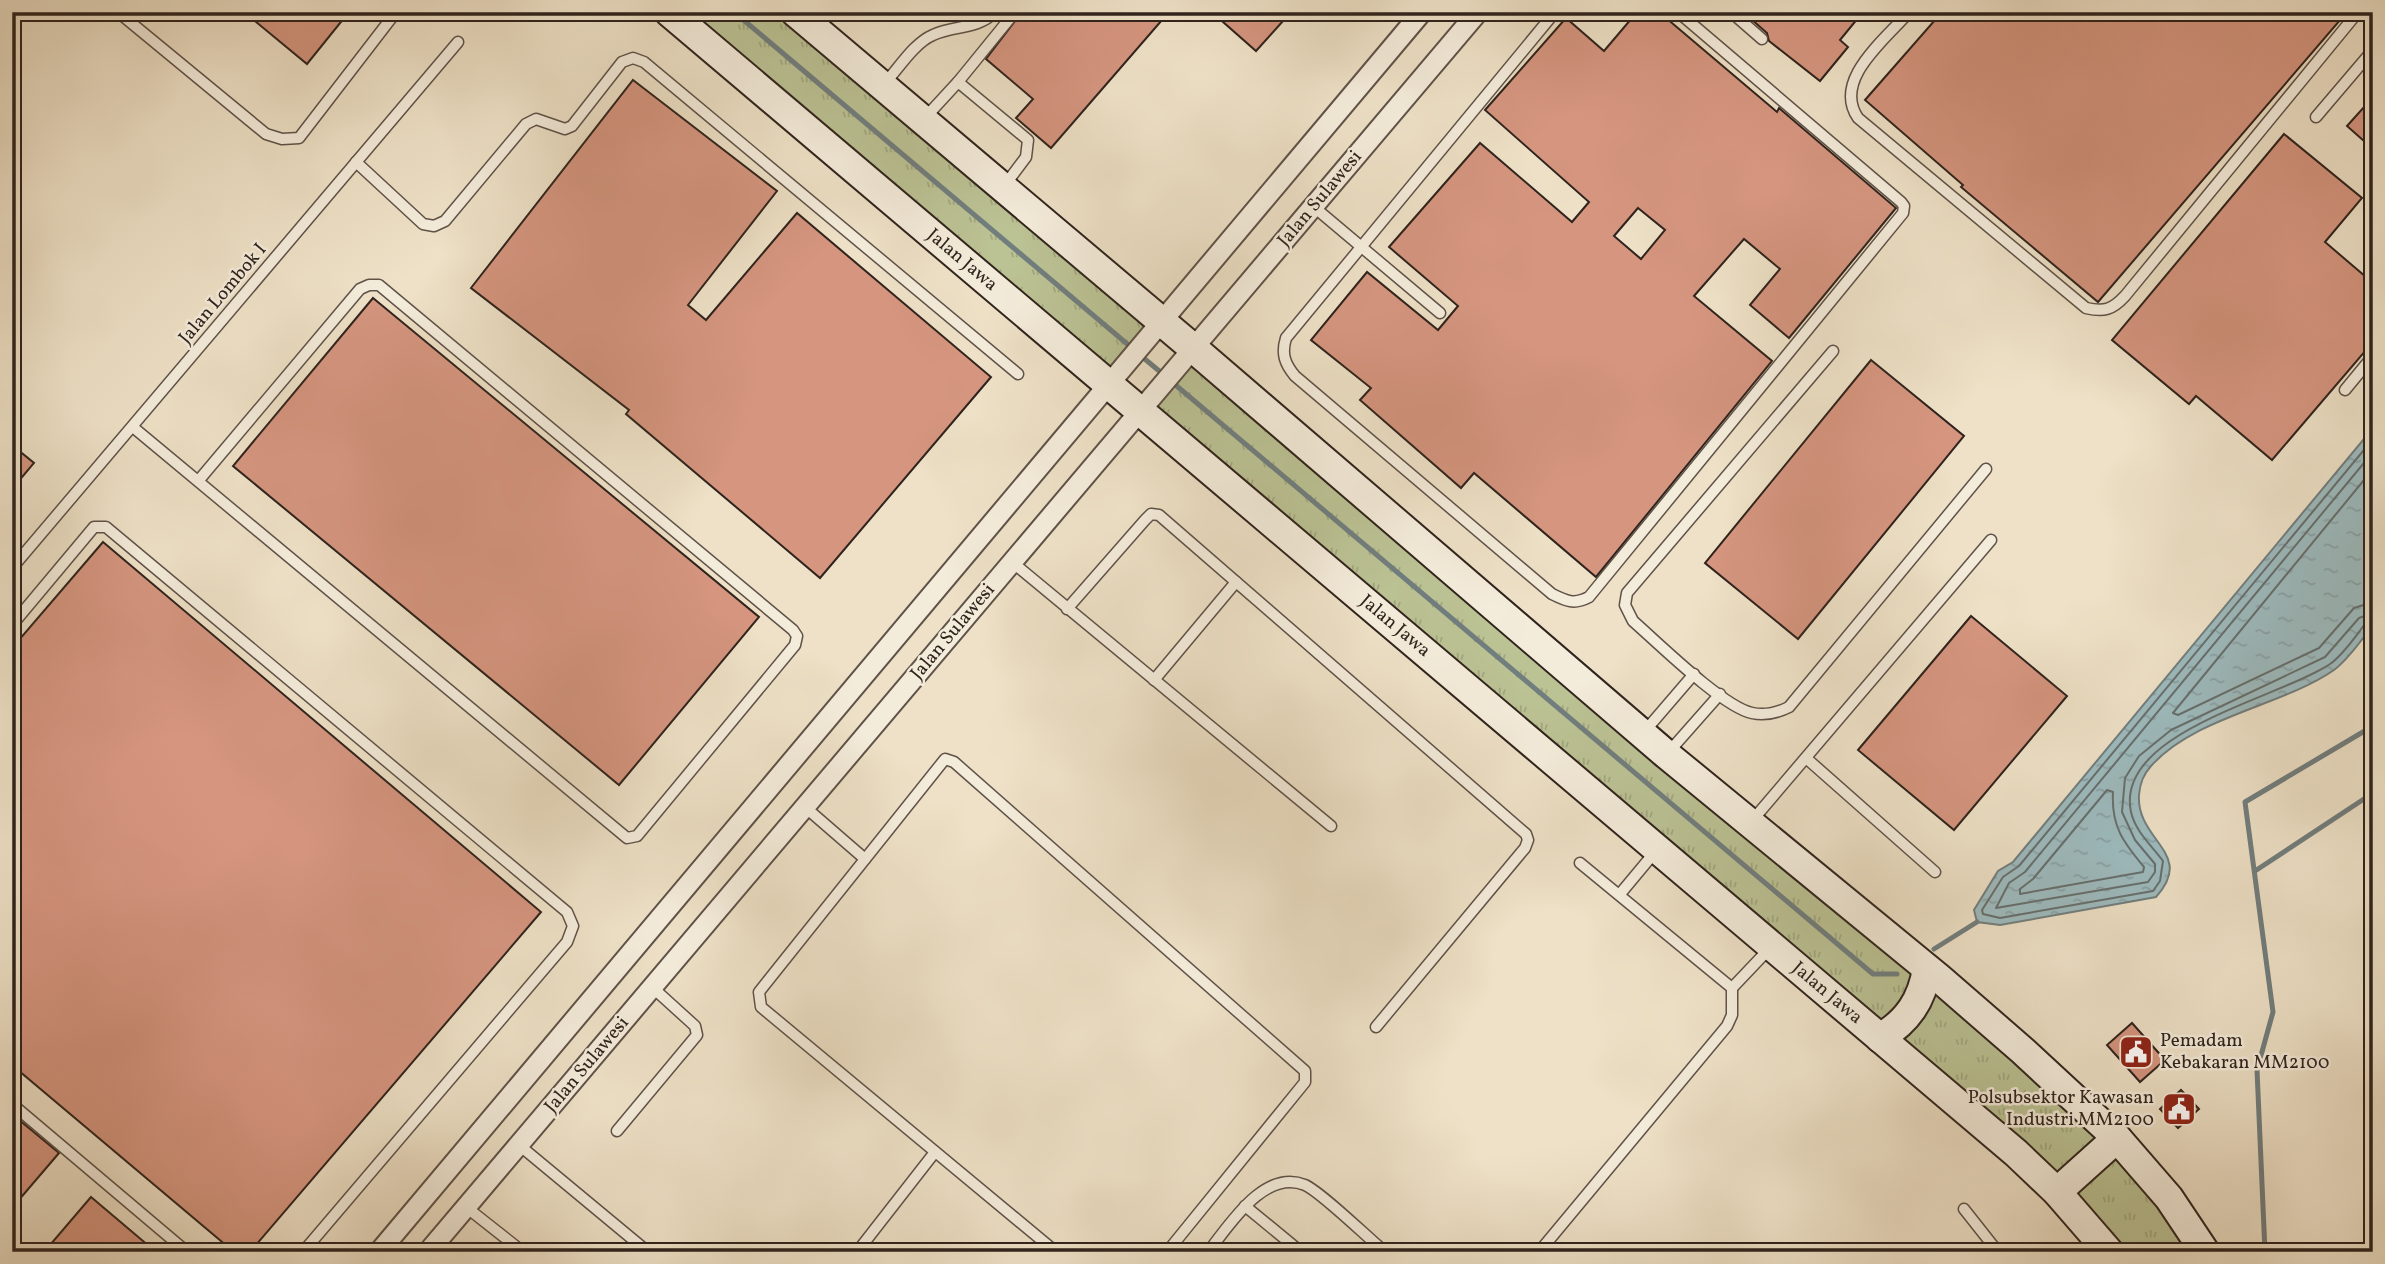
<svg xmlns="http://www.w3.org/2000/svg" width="2385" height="1264" font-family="Vollkorn,serif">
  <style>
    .grass { fill: url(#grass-tufts); stroke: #757258; stroke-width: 2 }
    .water { fill: url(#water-ripples); stroke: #717e7e; stroke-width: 2 }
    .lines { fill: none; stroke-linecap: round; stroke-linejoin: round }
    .shore { stroke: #666f6e; stroke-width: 2 }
    .stream { stroke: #717e7e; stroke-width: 5 }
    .building { fill: #d5957f; stroke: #2f231d; stroke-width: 2; fill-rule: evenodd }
    .lane-casing { stroke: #5f5248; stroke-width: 13 }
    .street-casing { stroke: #5f5248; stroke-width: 23 }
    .secondary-casing { stroke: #2f231d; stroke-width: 32 }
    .lane { stroke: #f4ecdb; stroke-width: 10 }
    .street { stroke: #f4ecdb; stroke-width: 19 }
    .secondary { stroke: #f4ecdb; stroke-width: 28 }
    .labels { text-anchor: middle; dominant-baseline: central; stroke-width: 5; stroke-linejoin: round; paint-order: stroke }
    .street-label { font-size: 19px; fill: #2f231d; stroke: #f4ecdb }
    .poi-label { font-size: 19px; fill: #2f231d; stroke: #f4ecdb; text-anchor: start }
  </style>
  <defs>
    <pattern id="grass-tufts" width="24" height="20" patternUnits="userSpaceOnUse" patternTransform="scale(1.75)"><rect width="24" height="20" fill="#bbc294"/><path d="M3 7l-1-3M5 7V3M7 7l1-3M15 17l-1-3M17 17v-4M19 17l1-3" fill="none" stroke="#a1a67f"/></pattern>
    <pattern id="water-ripples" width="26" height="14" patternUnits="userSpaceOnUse" patternTransform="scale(1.75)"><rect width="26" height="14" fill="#9dbbbf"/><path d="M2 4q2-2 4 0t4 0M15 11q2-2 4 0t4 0" fill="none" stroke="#88a0a4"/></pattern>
  </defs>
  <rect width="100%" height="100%" fill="#eee1c7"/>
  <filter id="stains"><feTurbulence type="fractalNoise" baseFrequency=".00286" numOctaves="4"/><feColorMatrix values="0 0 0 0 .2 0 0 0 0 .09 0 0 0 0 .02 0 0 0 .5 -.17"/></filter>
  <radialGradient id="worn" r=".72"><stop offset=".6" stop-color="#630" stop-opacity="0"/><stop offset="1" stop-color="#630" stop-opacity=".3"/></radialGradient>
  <g class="grass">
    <path d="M669 12H795L1162 321 1109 384Z"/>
    <path d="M1193 348 2117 1138 2205 1252H2109L1140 410Z"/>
  </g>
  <path class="water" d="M2373 428V625C2362 639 2349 659 2334 670 2282 706 2194 717 2151 766 2143 775 2140 783 2139 795 2136 841 2196 853 2156 897L2000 925 1977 922 1974 910 1998 871 2013 862Z"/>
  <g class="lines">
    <g class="shore">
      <path d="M2373 439 2019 866 2003 877 1982 910 1983 914 2000 918 2153 891 2160 881 2163 861C2152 846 2135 831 2131 812 2114 732 2280 698 2330 664 2343 655 2355 637 2365 624L2373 622"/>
      <path d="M2373 452 2025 872 2009 883 1996 908 2148 882 2155 872V864L2135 840 2122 812 2125 778 2139 756 2171 730 2325 657 2359 618 2373 613"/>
      <path d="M2373 469 2173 713 2178 715 2319 648 2354 608 2373 602"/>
      <path d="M2107 790 2113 792C2111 826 2123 842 2144 867L2143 872 2020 894V889L2033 879Z"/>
    </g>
    <g class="stream">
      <path d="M734 12 1132 348"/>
      <path d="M1140 355 1164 375"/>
      <path d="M1172 382 1873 974H1897"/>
      <path d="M2255 871 2373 793"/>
      <path d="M1934 949 1977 922"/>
      <path d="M2265 1252 2257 1070 2273 1012 2245 802 2373 726"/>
    </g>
  </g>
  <g class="building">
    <path d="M244 12H349L307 64Z"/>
    <path d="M1022 12H1169L1051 148 1016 118 1033 99 986 59Z"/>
    <path d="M1229 12H1273L1283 21 1256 51 1222 21Z"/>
    <path d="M1637 12H1659L1777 112 1779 108 1896 208 1789 338 1750 305 1780 269 1744 239 1694 296 1772 361 1596 577 1474 473 1461 488 1360 400 1371 388 1311 340 1367 272 1438 330 1458 306 1389 247 1480 143 1572 222 1589 202 1485 110 1566 18 1604 51ZM1638 208 1665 230 1641 259 1614 236Z"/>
    <path d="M1743 12H1863L1840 40 1848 47 1820 81 1769 41 1767 33Z"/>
    <path d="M1942 12H2347L2098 302 1961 187 1963 185 1865 100Z"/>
    <path d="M633 80 777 191 688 305 706 320 797 213 991 377 820 578 626 414 629 410 471 288Z"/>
    <path d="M2373 97V149L2347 126Z"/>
    <path d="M2284 134 2362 198 2325 242 2373 283V342L2272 460 2196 396 2189 404 2112 340Z"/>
    <path d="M373 298 759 617 619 785 233 466Z"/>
    <path d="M1871 360 1964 436 1798 639 1705 563Z"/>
    <path d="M12 445 34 463 12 489Z"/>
    <path d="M103 542 541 912 250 1252H234L12 1065V648Z"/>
    <path d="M1971 616 2067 696 1954 830 1858 750Z"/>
    <path d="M2132 1023 2165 1060 2140 1082 2107 1045Z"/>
    <path d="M2181 1090 2199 1109 2178 1128 2160 1109Z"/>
    <path d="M12 1114 59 1153 12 1208Z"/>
    <path d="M91 1197 156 1252H44Z"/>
  </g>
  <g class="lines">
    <g class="lane-casing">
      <g id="lane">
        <path d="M118 12 266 134 282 139 299 138 396 12"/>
        <path d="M1555 12 1286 338C1281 354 1285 364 1295 376L1552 594C1566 601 1574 605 1589 597L1903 213 1904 206 1901 202 1678 12"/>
        <path d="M1731 12 1762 39"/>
        <path d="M1909 12C1885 40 1832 80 1858 118L2086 308C2104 312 2112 310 2125 296L2358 12"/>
        <path d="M885 83C899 68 914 43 933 35 954 25 977 30 995 12"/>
        <path d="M2316 117 2373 50"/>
        <path d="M923 120 958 82"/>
        <path d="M356 162 423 224 434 226 445 221 526 124 536 119 565 129 572 126 622 62 633 58 644 62 1018 374"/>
        <path d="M1005 185 1026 157 1028 140 958 82 1015 12"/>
        <path d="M1314 207 1440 313"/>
        <path d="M1833 351 1627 593 1625 605 1633 621C1658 643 1723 707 1752 713 1766 716 1777 713 1789 707L1986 469"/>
        <path d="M2345 390 2373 356"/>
        <path d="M134 428 627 838 637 836 795 645 797 636 793 630 379 285H369L360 289 199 480"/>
        <path d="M1012 562 1331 826"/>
        <path d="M12 568 458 42"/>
        <path d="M1067 609 1145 520 1151 514 1159 515 1526 834 1528 840 1525 848 1376 1027"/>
        <path d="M12 625 94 527H106L567 912 573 926 567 942 303 1252"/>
        <path d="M1154 680 1236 582"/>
        <path d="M1645 731 1694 674"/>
        <path d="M1667 754 1720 694"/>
        <path d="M1806 758 1935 872"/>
        <path d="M805 807 865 859"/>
        <path d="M1751 822 1991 540"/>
        <path d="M1620 894 1655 852"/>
        <path d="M1732 988 1770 948"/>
        <path d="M12 1104 187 1252"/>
        <path d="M617 1131 697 1035 695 1026 652 987"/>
        <path d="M519 1145 648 1252"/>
        <path d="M1245 1206 1301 1252"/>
        <path d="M466 1207 523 1252"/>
        <path d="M1964 1209 1998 1252"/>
        <path d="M857 1252 935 1152"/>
        <path d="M1056 1252 761 1007 759 992 945 759 954 762 1305 1071V1082L1167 1252"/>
        <path d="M1208 1252C1229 1226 1264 1168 1305 1185 1321 1192 1368 1238 1385 1252"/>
        <path d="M1539 1252 1727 1026 1732 1015V988L1580 863"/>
      </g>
    </g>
    <g class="street-casing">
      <g id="street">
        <path d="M379 1252 1422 12"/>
        <path d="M428 1252 1478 12"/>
      </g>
    </g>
    <g class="secondary-casing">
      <g id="secondary">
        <path d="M669 12 2016 1153 2057 1192 2109 1252"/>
        <path d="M795 12 1193 348 1667 755 1939 978 2023 1051 2117 1138 2169 1198 2205 1252"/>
        <path d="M1880 1038C1908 1021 1922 1000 1927 969"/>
        <path d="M2057 1192 2117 1138"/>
      </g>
    </g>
    <use href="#lane" class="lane"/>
    <use href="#street" class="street"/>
    <use href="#secondary" class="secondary"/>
  </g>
  <defs>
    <g id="civic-square" transform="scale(1.75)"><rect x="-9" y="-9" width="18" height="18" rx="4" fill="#8f2418" stroke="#f4ecdb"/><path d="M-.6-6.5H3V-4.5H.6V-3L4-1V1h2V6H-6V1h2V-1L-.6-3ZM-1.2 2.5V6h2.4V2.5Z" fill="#fff"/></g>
  </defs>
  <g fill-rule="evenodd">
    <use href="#civic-square" x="2136" y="1052"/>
    <use href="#civic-square" x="2179" y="1109"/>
  </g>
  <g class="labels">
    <g class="street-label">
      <text transform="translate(1320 199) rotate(-50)">Jalan Sulawesi</text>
      <text transform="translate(962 260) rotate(40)">Jalan Jawa</text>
      <text transform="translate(223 294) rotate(-50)">Jalan Lombok I</text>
      <text transform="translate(1395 626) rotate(40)">Jalan Jawa</text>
      <text transform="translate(953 632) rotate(-50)">Jalan Sulawesi</text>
      <text transform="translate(1827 993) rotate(40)">Jalan Jawa</text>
      <text transform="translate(587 1065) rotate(-50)">Jalan Sulawesi</text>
    </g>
    <g class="poi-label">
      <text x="2160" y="1041">Pemadam<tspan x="2160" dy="22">Kebakaran MM2100</tspan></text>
      <text x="2154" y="1098" text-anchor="end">Polsubsektor Kawasan<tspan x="2154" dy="22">Industri MM2100</tspan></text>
    </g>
  </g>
  <rect width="2385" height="1264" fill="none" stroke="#eee1c7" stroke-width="42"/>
  <rect x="14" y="14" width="2357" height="1236" fill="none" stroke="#2f231d" stroke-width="3.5"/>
  <rect x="21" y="21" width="2343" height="1222" fill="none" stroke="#2f231d" stroke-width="2"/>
  <rect width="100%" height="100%" filter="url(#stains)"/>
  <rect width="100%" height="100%" fill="url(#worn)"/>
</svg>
